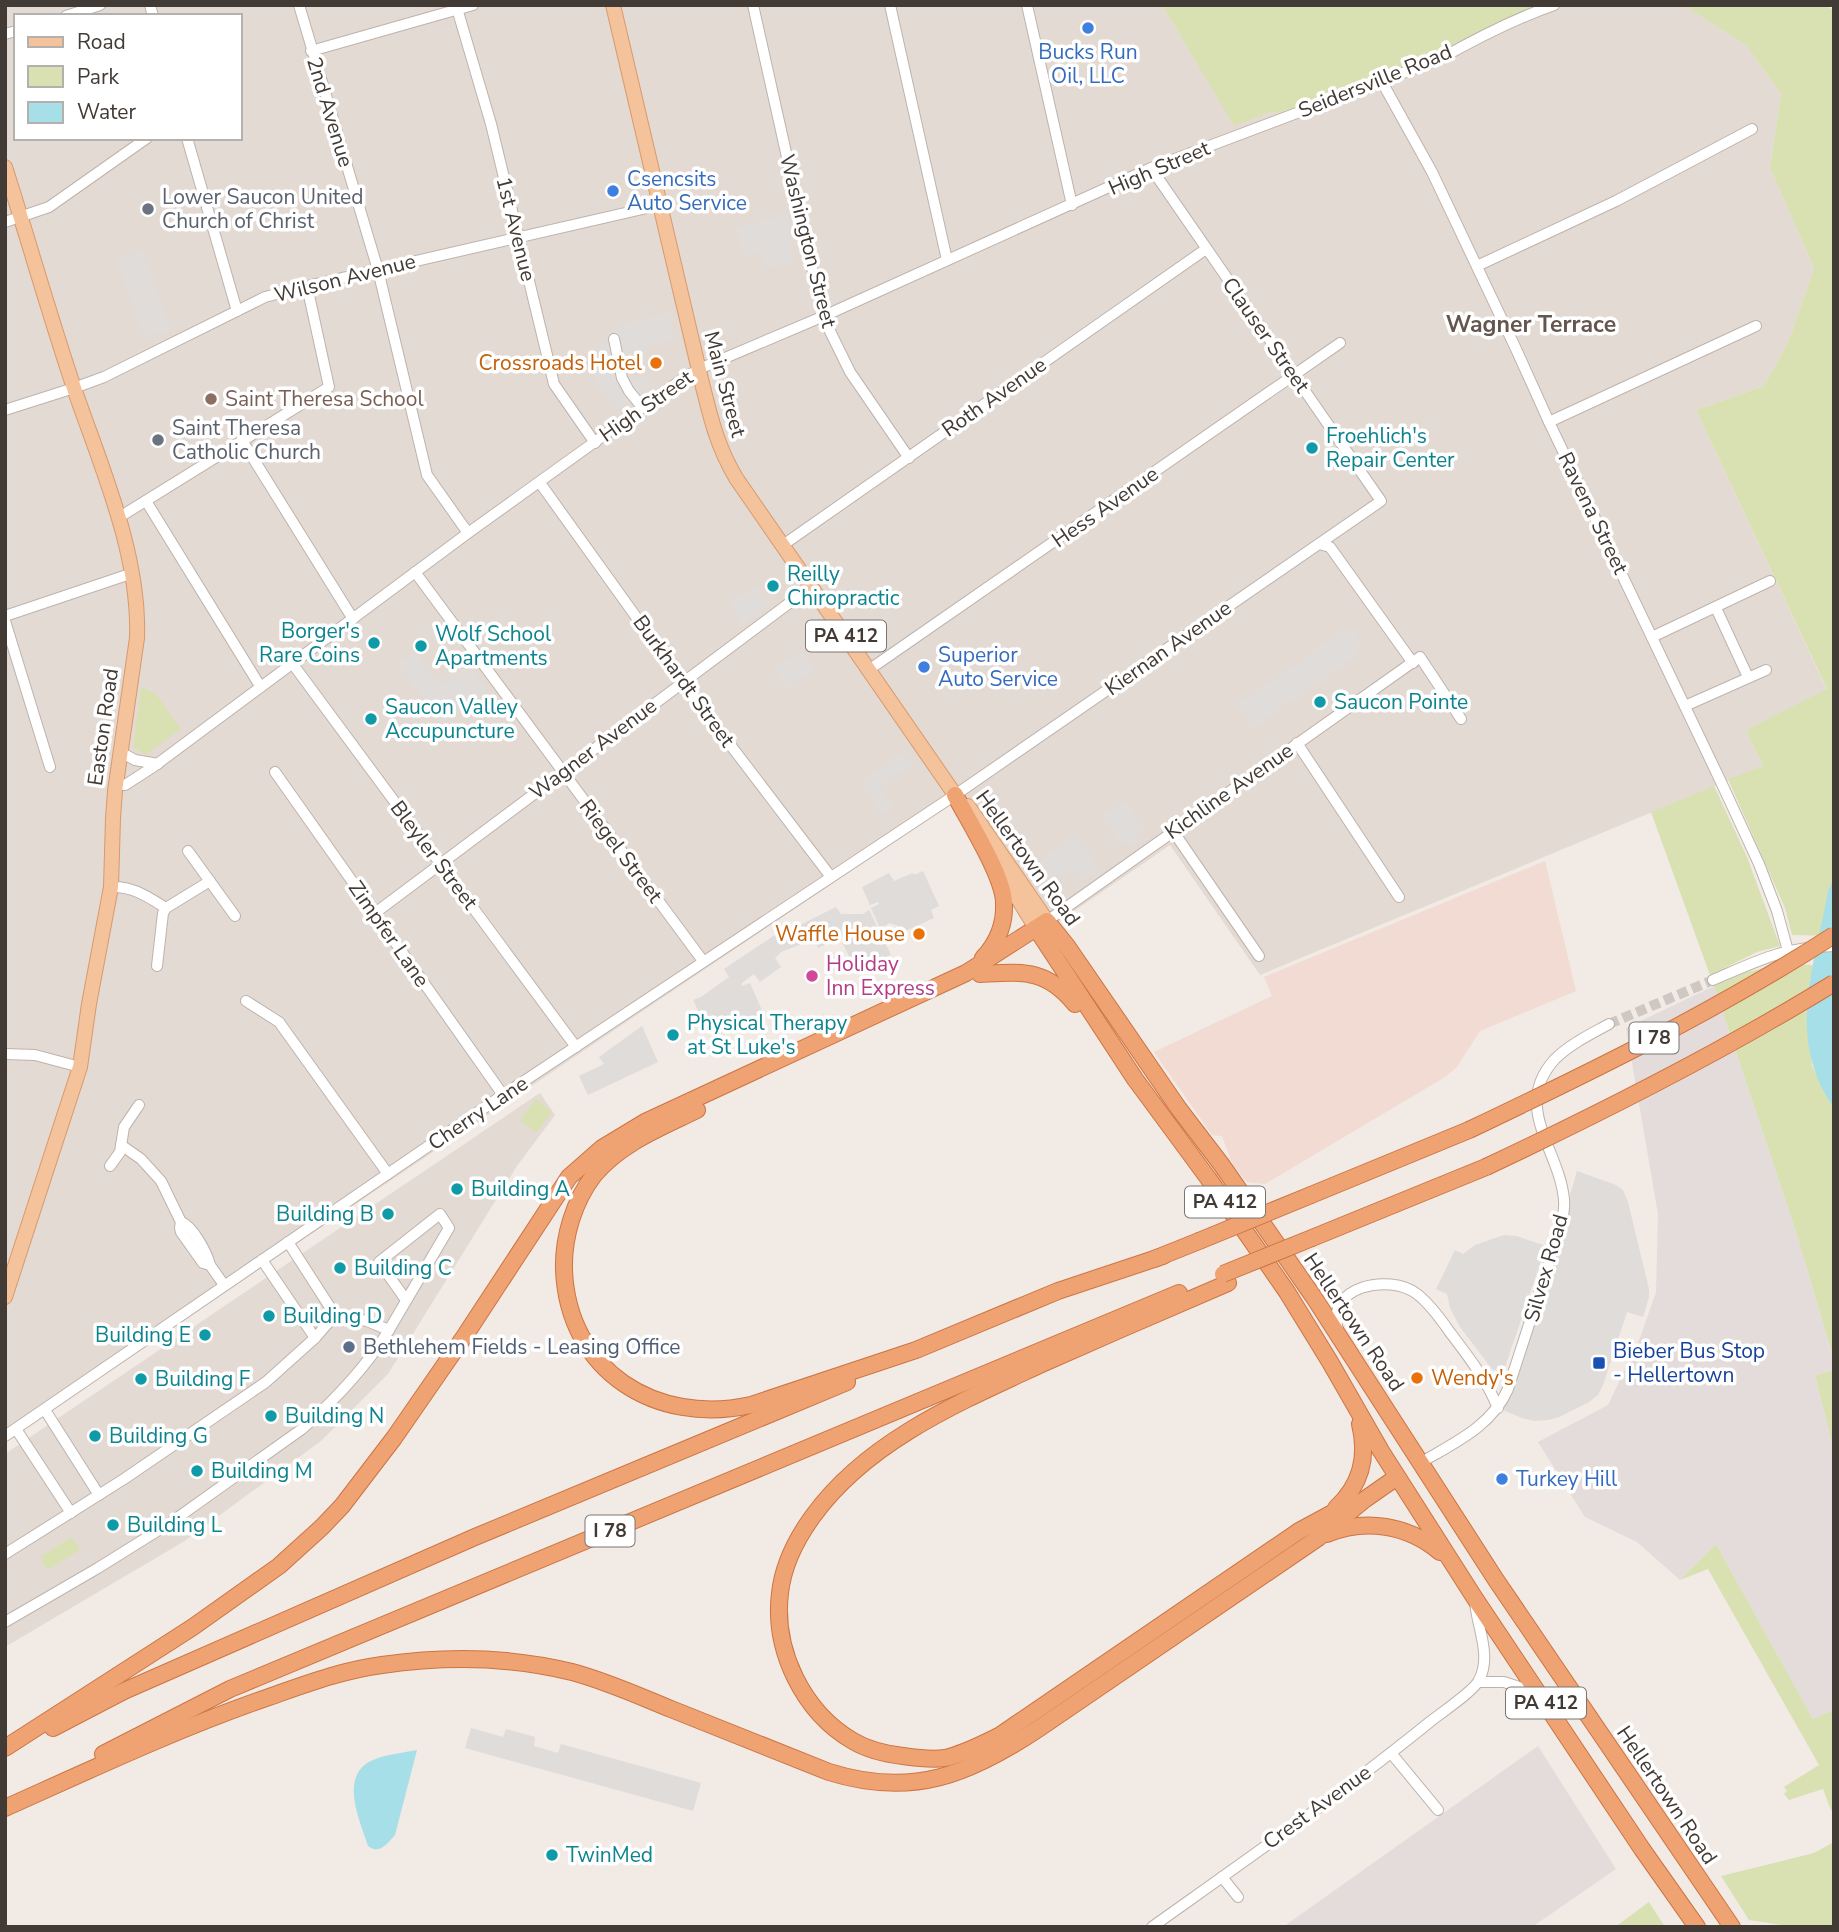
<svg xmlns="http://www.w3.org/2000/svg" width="1839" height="1932" font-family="'Nunito Sans',sans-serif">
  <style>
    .residential { fill: #e4dad4; fill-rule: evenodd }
    .commercial { fill: #f1dbd2 }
    .industrial { fill: #e3dcda }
    .green { fill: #d9e1b2 }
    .parking { fill: #dfdcda }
    .water { fill: #a7dfe8 }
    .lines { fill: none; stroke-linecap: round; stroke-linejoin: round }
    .minor-tunnel { stroke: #cec7c2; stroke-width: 10; stroke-dasharray: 10 5; stroke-linecap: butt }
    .minor-casing { stroke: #beb3ac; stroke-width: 12 }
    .major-casing { stroke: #d79a6d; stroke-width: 16 }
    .highway-casing { stroke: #cd7443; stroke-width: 18 }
    .minor { stroke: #fff; stroke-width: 10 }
    .major { stroke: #f4c29b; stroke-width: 14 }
    .highway { stroke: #efa372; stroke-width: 16 }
    .highway-bridge-casing { stroke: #cd7443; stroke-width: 18; stroke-linecap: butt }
    .highway-bridge { stroke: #efa372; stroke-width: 16 }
    .shop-dot { fill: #3f7fe0; stroke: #fff; stroke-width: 2.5 }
    .worship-dot { fill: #6b7280; stroke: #fff; stroke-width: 2.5 }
    .food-dot { fill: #e8710a; stroke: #fff; stroke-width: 2.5 }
    .education-dot { fill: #8d6e63; stroke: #fff; stroke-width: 2.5 }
    .culture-dot { fill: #0f9aa8; stroke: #fff; stroke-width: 2.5 }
    .hotel-dot { fill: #d1479c; stroke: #fff; stroke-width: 2.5 }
    .service-dot { fill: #5c6f8a; stroke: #fff; stroke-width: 2.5 }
    .transit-dot { fill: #1a4fb4; stroke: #fff; stroke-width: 2.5 }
    .labels { text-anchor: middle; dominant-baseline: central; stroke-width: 7; stroke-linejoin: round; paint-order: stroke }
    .shield { fill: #fff; stroke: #7b7572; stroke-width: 2 }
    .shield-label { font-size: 19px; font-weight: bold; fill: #423a35 }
    .shop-label { font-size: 21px; fill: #366cbe; stroke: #fff; text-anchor: start }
    .street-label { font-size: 21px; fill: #423a35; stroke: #fff }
    .worship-label { font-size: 21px; fill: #5b616d; stroke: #fff; text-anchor: start }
    .food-label { font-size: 21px; fill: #c56008; stroke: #fff; text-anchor: end }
    .education-label { font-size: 21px; fill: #785e54; stroke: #fff; text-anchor: start }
    .culture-label { font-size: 21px; fill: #0d838f; stroke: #fff; text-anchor: start }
    .hotel-label { font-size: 21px; fill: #b23c85; stroke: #fff; text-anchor: start }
    .service-label { font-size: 21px; fill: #4e5e75; stroke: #fff; text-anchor: start }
    .transit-label { font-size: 21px; fill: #164399; stroke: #fff; text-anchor: start }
    .neighbourhood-label { font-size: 23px; font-weight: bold; fill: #64554e; stroke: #fff }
  </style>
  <rect width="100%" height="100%" fill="#f1eae5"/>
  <g class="residential">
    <path d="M5 5H1162L1234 125 1273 111 1275 114 1373 81 1539 5H1683L1746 45 1781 94 1770 168 1814 268 1789 340 1764 386 1696 410 1827 690 1746 730 1763 766 1260 975 1170 845 1051 927 952 803 5 1440ZM16 16H240V138H16Z"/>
    <path d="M540 1093 555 1115 517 1166 388 1374 321 1441 183 1542 5 1647V1454Z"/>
  </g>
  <path class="commercial" d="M1545 861 1576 991 1480 1031 1456 1068 1445 1077 1265 1184 1247 1182 1233 1166 1222 1136 1212 1135 1154 1052 1272 996 1264 977Z"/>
  <g class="industrial">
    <path d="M1714 986 1796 1232 1834 1360V1370L1815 1375 1834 1451V1710L1813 1719 1716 1544 1680 1580 1637 1542 1585 1517 1538 1442 1608 1405 1640 1338 1656 1292 1658 1214 1626 1028Z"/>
    <path d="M1538 1746 1616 1869 1532 1927H1283Z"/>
  </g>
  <g class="green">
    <path d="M1162 5H1539L1373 81 1275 114 1273 111 1234 126Z"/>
    <path d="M1683 5H1824L1834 10V877L1828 891 1834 936 1792 935 1785 908 1728 779 1763 766 1746 730 1827 689 1696 410 1764 386 1789 340 1814 268 1770 168 1781 94 1746 45Z"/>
    <path d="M141 687 156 694 181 729 145 755 133 747Z"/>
    <path d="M1714 786 1747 857 1780 946 1757 952 1710 975 1651 812Z"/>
    <path d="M1781 964 1813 965 1806 1005 1812 1066 1834 1107V1360L1796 1232 1714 986 1747 972Z"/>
    <path d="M536 1099 552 1112 536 1133 520 1120Z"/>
    <path d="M1834 1370V1451L1815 1375Z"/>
    <path d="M72 1537 80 1550 47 1570 40 1557Z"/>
    <path d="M1716 1544 1813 1719 1834 1710V1812L1831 1810 1823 1789 1789 1800 1784 1794 1787 1791 1784 1787 1819 1765 1708 1569 1680 1580Z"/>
    <path d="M1834 1842V1927H1794L1749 1920 1721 1876 1814 1853Z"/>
    <path d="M1649 1902 1665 1927H1615Z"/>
  </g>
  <g class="parking">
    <path d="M789 215 795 242 789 244 793 261 765 268 761 252 744 256 737 228Z"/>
    <path d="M142 251 170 329 144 338 117 260Z"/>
    <path d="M669 314 675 339 647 346 649 353 627 358 632 379 648 376 651 386 617 410 591 374 607 363 597 348 610 338 618 326Z"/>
    <path d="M756 585 764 600 767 598 771 604 743 624 729 605Z"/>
    <path d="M1352 629 1361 643 1354 648 1359 654 1321 680 1316 674 1313 675 1318 683 1285 705 1281 698 1278 700 1283 707 1254 727 1238 703 1269 682 1274 690 1277 688 1272 680 1299 662 1304 668 1307 666 1302 659 1344 631 1346 633Z"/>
    <path d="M800 650 815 669 789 688 775 668Z"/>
    <path d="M415 652 440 686 469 665 487 689 444 722 440 716 435 715 398 665Z"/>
    <path d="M904 752 913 765 880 787 894 808 883 815 860 782Z"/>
    <path d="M1124 800 1145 828 1139 832 1137 837 1140 841 1132 847 1128 841 1122 844 1102 816Z"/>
    <path d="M1077 836 1100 870 1081 882 1072 869 1041 890 1027 869Z"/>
    <path d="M923 871 939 906 931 910 934 918 901 933 898 926 890 923 880 928 871 908 879 904 878 902 870 905 862 887 889 873 894 881 913 873 914 875Z"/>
    <path d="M836 907 841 914H863L869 910 891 955 869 965 866 962 860 965 858 961 853 964 842 942 851 937 846 928 841 927 843 936 818 948 814 939 781 952 775 958 781 967 760 982 754 974 742 983V986L750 983 764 1015 724 1033 720 1025 708 1031 693 1000 701 997 729 977 724 969 781 931 794 926 796 933H801L798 926Z"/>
    <path d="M642 1026 658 1062 588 1095 579 1076 604 1064 599 1057Z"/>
    <path d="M1577 1171 1616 1185 1623 1190 1628 1202 1649 1289V1297L1643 1317 1627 1312 1603 1385 1598 1395 1589 1402 1559 1417 1548 1420 1534 1421 1522 1418 1498 1408 1559 1232Z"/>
    <path d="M1504 1235 1516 1236 1546 1246 1503 1373 1492 1369 1460 1327 1450 1308 1447 1294 1436 1289 1455 1250 1463 1254 1475 1245Z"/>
    <path d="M471 1728 503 1737 506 1729 535 1737 534 1746 558 1753 561 1744 701 1783 693 1811 465 1748Z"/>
  </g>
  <g class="water">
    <path d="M1834 877V1107C1828 1100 1824 1092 1820 1084 1791 1020 1817 956 1828 891Z"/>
    <path d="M417 1750 395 1835C387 1844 379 1855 368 1846 360 1821 338 1775 373 1760 387 1754 402 1753 417 1750Z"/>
  </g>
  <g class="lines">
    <path class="minor-tunnel" d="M1609 1024 1713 980"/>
    <g class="minor-casing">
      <g id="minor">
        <path d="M150 5 153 16"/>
        <path d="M299 5 378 270 427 475 468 533"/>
        <path d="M456 5 491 124 554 384 595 443"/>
        <path d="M753 5 810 260 826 323 850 372 909 458"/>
        <path d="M890 5 947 260"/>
        <path d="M1027 5 1072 205"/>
        <path d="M66 16 100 5"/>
        <path d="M5 34 16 31"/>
        <path d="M311 51 473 5"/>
        <path d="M1382 82 1432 172 1516 349 1549 422 1721 782 1759 864 1777 911 1788 951"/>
        <path d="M187 138 237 311"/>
        <path d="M5 222 49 207 147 138"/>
        <path d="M1477 266 1616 201 1752 129"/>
        <path d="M614 339 622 378 629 391 642 407"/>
        <path d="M5 410 74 388 104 377 265 297 307 286 660 205"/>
        <path d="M1549 422 1756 326"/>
        <path d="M243 442 353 619"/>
        <path d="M540 483 690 692 831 877"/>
        <path d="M146 501 260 686"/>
        <path d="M118 518 329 387 307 286"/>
        <path d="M1319 544 1330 547 1413 663"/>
        <path d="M783 545 1206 249"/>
        <path d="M415 572 703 961"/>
        <path d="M1716 608 1748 677"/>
        <path d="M5 616 133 573"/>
        <path d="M5 621 50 767"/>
        <path d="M1652 637 1770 581"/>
        <path d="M292 663 576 1047"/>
        <path d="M870 669 1340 343"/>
        <path d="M1685 706 1766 670"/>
        <path d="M1297 743 1399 897"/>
        <path d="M120 752 135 760 158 764"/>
        <path d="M275 772 503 1095"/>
        <path d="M116 784 125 785 153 767 468 533 681 380 699 369 824 316 1151 168 1440 59C1477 38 1514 19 1554 5"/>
        <path d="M1173 831 1259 956"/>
        <path d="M188 851 235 916"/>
        <path d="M111 887C133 886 148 897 166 908L210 881"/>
        <path d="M375 913 812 586"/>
        <path d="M1047 921 1420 657 1461 719"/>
        <path d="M157 966 163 913 166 908"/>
        <path d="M1713 980C1757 961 1783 947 1834 946"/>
        <path d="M246 1001 279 1022 388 1174"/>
        <path d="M5 1054 35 1055 80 1067"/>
        <path d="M121 1145 141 1159 161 1181 181 1222 180 1228 181 1232 203 1263 210 1265 224 1285"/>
        <path d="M110 1166 120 1152 124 1127 139 1105"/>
        <path d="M181 1222C193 1226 207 1253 210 1265"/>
        <path d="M288 1242 335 1315 367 1321 389 1330 449 1228 440 1214 379 1262 406 1300"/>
        <path d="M262 1260 315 1338"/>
        <path d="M1338 1330C1325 1286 1389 1273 1417 1294 1430 1304 1440 1318 1449 1331 1468 1356 1486 1379 1498 1408"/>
        <path d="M45 1410 99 1495"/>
        <path d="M16 1429 71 1513"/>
        <path d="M5 1436 503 1095 955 795 1381 501 1151 168"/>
        <path d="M1420 1463C1454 1443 1492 1426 1508 1389L1559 1232C1562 1222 1565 1211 1564 1200 1560 1150 1511 1107 1555 1059 1570 1044 1591 1034 1609 1024"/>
        <path d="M5 1554 124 1479 266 1382 315 1338 335 1315"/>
        <path d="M5 1622 98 1568 170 1523 302 1429C335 1400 366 1367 389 1330"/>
        <path d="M1479 1682H1504L1537 1693"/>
        <path d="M1391 1753 1438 1810"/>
        <path d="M1222 1877 1238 1897"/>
        <path d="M1152 1927C1246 1860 1341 1794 1431 1721 1441 1713 1475 1690 1479 1680 1492 1656 1477 1627 1475 1602"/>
      </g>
    </g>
    <g class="major-casing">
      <g id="major">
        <path d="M613 5 702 383C711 419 717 446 736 478L960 802"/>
        <path d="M5 167C29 242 50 317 75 391 102 469 140 555 137 638L115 791 113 818 111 887 89 1004 80 1067 5 1297"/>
        <path d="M968 806 1047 921"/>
        <path d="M997 865 1036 928"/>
      </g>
    </g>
    <g class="highway-casing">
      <g id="highway">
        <path d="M955 795C968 820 1004 877 1004 903 1005 924 997 943 983 958"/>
        <path d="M1036 928 1135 1079 1208 1178 1287 1292 1330 1362 1381 1451 1474 1597 1642 1849 1697 1927"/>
        <path d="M980 974C1022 972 1046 968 1075 1004"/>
        <path d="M697 1110C660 1128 621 1143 594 1175 574 1201 563 1237 564 1270 568 1371 656 1426 751 1405L916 1350 1058 1291 1163 1256"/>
        <path d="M1311 1195 1469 1130"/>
        <path d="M1312 1238 1486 1167"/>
        <path d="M1154 1259 1199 1241"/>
        <path d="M1228 1283C1167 1309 1105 1336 1044 1363 962 1401 868 1440 813 1516 797 1538 783 1566 780 1593 773 1650 803 1712 853 1741 868 1750 886 1754 903 1756 917 1758 932 1760 945 1758 964 1754 982 1744 999 1736L1299 1531 1349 1504"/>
        <path d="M1336 1508C1361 1485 1368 1456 1360 1424"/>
        <path d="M1327 1534C1365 1518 1408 1525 1440 1552"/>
        <path d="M53 1728 124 1691 475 1537 847 1382"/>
        <path d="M5 1748 193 1627 279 1566 322 1527 342 1506 394 1438 466 1334 569 1177 602 1148 645 1122 966 973 1047 921 1067 946 1179 1109 1221 1164 1313 1296 1496 1580 1732 1927"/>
        <path d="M103 1754 230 1689 1179 1293"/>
        <path d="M5 1808C92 1769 179 1728 269 1697 306 1684 343 1670 382 1665 444 1656 511 1657 572 1672 606 1681 639 1696 671 1709 724 1730 777 1751 829 1772 912 1798 969 1775 1038 1729L1318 1538 1364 1500 1397 1477"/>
      </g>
    </g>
    <use href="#minor" class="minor"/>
    <use href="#major" class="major"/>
    <use href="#highway" class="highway"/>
    <g class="highway-bridge-casing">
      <g id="highway-bridge">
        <path d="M1469 1130C1593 1071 1718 1010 1834 935"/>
        <path d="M1486 1167C1605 1111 1722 1052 1834 983"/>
        <path d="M1199 1241 1311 1195"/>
        <path d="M1223 1274 1312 1238"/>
      </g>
    </g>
    <use href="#highway-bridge" class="highway-bridge"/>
  </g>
  <g class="shop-dot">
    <circle cx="1088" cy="28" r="7"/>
    <circle cx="613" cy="191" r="7"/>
    <circle cx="924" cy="667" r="7"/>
    <circle cx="1502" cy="1479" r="7"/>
  </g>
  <g class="worship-dot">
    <circle cx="148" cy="209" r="7"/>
    <circle cx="158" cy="440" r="7"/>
  </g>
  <g class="food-dot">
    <circle cx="656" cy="363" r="7"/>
    <circle cx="919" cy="934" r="7"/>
    <circle cx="1417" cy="1378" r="7"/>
  </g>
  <circle class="education-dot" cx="211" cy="399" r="7"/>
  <g class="culture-dot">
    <circle cx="1312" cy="448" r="7"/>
    <circle cx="773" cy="586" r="7"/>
    <circle cx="374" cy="643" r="7"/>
    <circle cx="421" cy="646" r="7"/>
    <circle cx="1320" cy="702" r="7"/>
    <circle cx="371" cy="719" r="7"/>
    <circle cx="673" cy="1035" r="7"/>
    <circle cx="457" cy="1189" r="7"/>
    <circle cx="388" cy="1214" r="7"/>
    <circle cx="340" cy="1268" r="7"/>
    <circle cx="269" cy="1316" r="7"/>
    <circle cx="205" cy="1335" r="7"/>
    <circle cx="141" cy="1379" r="7"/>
    <circle cx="271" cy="1416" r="7"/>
    <circle cx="95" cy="1436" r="7"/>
    <circle cx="197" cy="1471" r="7"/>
    <circle cx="113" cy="1525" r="7"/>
    <circle cx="552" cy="1855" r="7"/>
  </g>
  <circle class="hotel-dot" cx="812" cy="976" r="7"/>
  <circle class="service-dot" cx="349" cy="1347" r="7"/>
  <rect class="transit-dot" x="1592" y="1356" width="14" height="14" rx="3.5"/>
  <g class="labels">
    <g class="shield">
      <rect x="806" y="620.5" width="80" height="31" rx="5"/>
      <rect x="1629.5" y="1022.5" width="49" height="31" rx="5"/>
      <rect x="1185" y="1186.5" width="80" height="31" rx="5"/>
      <rect x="585.5" y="1515.5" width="49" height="31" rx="5"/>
      <rect x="1506" y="1687.5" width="80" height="31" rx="5"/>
    </g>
    <g class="shield-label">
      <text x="846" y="636">PA 412</text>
      <text x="1654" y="1038">I 78</text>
      <text x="1225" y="1202">PA 412</text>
      <text x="610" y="1531">I 78</text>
      <text x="1546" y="1703">PA 412</text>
    </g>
    <g class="shop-label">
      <text x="1088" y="52" text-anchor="middle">Bucks Run<tspan x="1088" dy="24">Oil, LLC</tspan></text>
      <text x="627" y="179">Csencsits<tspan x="627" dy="24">Auto Service</tspan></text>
      <text x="938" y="655">Superior<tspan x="938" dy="24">Auto Service</tspan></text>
      <text x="1516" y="1479">Turkey Hill</text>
    </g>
    <g class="street-label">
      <text transform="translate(1375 81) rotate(-22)">Seidersville Road</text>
      <text transform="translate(330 112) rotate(73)">2nd Avenue</text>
      <text transform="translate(1159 168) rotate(-23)">High Street</text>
      <text transform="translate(516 229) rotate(76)">1st Avenue</text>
      <text transform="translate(808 241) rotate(76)">Washington Street</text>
      <text transform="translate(345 278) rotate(-14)">Wilson Avenue</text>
      <text transform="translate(1266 335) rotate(55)">Clauser Street</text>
      <text transform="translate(725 384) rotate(75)">Main Street</text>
      <text transform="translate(994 397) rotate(-35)">Roth Avenue</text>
      <text transform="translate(646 406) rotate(-35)">High Street</text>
      <text transform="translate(1105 507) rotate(-35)">Hess Avenue</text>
      <text transform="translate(1593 513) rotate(64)">Ravena Street</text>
      <text transform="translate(1168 648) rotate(-35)">Kiernan Avenue</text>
      <text transform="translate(684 681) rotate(54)">Burkhardt Street</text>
      <text transform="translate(103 727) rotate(-82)">Easton Road</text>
      <text transform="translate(593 749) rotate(-37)">Wagner Avenue</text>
      <text transform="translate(1229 791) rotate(-35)">Kichline Avenue</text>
      <text transform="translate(621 851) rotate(53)">Riegel Street</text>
      <text transform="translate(434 855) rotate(53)">Bleyler Street</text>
      <text transform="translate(1028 858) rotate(54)">Hellertown Road</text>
      <text transform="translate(389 934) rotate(55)">Zimpfer Lane</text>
      <text transform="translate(478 1113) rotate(-34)">Cherry Lane</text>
      <text transform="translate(1546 1268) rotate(-74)">Silvex Road</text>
      <text transform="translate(1354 1322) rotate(56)">Hellertown Road</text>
      <text transform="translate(1667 1795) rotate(56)">Hellertown Road</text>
      <text transform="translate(1317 1807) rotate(-36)">Crest Avenue</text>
    </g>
    <g class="worship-label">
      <text x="162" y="197">Lower Saucon United<tspan x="162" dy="24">Church of Christ</tspan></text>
      <text x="172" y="428">Saint Theresa<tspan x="172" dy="24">Catholic Church</tspan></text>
    </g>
    <g class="food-label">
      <text x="642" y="363">Crossroads Hotel</text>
      <text x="905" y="934">Waffle House</text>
      <text x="1431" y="1378" text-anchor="start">Wendy's</text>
    </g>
    <g class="education-label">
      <text x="225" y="399">Saint Theresa School</text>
    </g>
    <g class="culture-label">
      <text x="1326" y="436">Froehlich's<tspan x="1326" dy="24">Repair Center</tspan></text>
      <text x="787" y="574">Reilly<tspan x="787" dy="24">Chiropractic</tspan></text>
      <text x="360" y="631" text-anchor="end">Borger's<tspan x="360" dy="24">Rare Coins</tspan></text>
      <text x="435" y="634">Wolf School<tspan x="435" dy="24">Apartments</tspan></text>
      <text x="1334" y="702">Saucon Pointe</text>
      <text x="385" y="707">Saucon Valley<tspan x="385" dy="24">Accupuncture</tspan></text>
      <text x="687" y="1023">Physical Therapy<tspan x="687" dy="24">at St Luke's</tspan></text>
      <text x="471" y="1189">Building A</text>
      <text x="374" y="1214" text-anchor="end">Building B</text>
      <text x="354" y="1268">Building C</text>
      <text x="283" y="1316">Building D</text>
      <text x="191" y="1335" text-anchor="end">Building E</text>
      <text x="155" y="1379">Building F</text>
      <text x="285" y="1416">Building N</text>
      <text x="109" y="1436">Building G</text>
      <text x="211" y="1471">Building M</text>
      <text x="127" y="1525">Building L</text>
      <text x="566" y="1855">TwinMed</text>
    </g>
    <g class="hotel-label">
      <text x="826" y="964">Holiday<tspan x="826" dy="24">Inn Express</tspan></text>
    </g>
    <g class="service-label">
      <text x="363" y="1347">Bethlehem Fields - Leasing Office</text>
    </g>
    <g class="transit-label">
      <text x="1613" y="1351">Bieber Bus Stop<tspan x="1613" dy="24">- Hellertown</tspan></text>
    </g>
    <g class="neighbourhood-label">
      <text x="1531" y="324">Wagner Terrace</text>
    </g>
  </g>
  <rect width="1839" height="1932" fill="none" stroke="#423a35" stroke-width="14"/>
  <rect x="14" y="14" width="228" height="126" fill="#ffffff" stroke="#b3b0ae" stroke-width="2"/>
  <rect x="28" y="37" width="35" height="10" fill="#f4c29b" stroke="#b3b0ae" stroke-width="2"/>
  <text x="77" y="49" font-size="21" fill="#423a35">Road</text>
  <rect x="28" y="66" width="35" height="21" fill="#d9e1b2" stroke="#b3b0ae" stroke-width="2"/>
  <text x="77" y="84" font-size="21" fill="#423a35">Park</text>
  <rect x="28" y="102" width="35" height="21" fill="#a7dfe8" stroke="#b3b0ae" stroke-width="2"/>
  <text x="77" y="119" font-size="21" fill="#423a35">Water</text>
</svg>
